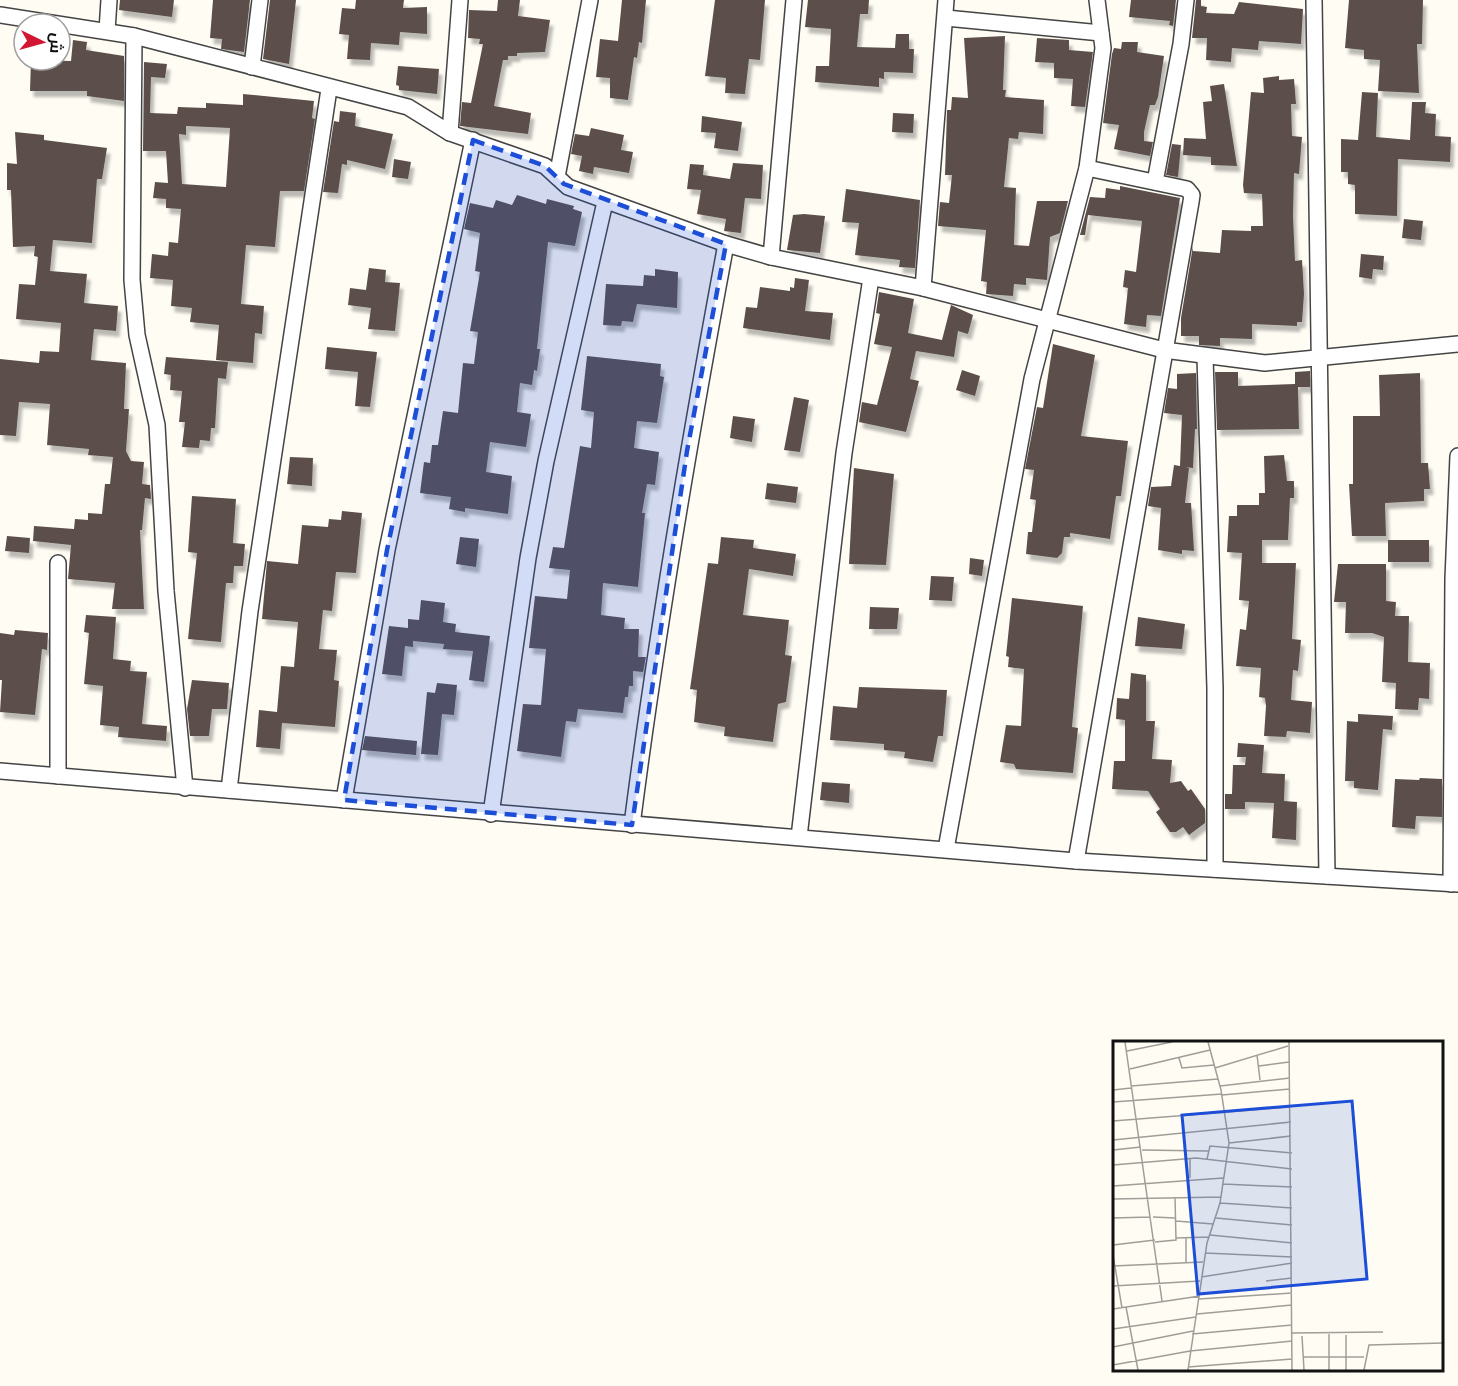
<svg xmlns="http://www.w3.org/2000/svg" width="1458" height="1386" font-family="Merriweather,Cairo,serif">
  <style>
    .building { fill: #5b504b; fill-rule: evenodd; filter: url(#shadow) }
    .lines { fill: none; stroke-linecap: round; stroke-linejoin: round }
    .street-casing { stroke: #444; stroke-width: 18 }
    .street { stroke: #fff; stroke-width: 15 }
    .marked { fill: #1d4ed8; fill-opacity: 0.2; stroke: #1d4ed8; stroke-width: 4.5; stroke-dasharray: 12 8; stroke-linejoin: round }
    .inset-road { fill: none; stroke: #a09e99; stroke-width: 1.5 }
    .view { fill: #1d4ed8; fill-opacity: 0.15; stroke: #1d4ed8; stroke-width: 3 }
    .inset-edge { fill: none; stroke: #111; stroke-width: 3 }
  </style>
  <defs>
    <filter id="shadow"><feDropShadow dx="3.5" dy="6" stdDeviation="1.5" flood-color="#0004"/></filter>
  </defs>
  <rect width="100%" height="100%" fill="#fffcf4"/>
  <g class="building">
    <path d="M120 0H174L172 17 119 10Z"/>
    <path d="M213 0H250L244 52 221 49 222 39 210 38Z"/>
    <path d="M270 0H296L289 64 263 59Z"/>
    <path d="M356 0H404L403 8 427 7V34L400 32 399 45 371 43 370 60 347 59 349 35 339 34 342 8 355 9Z"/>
    <path d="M498 0H520L518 16 550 20 545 52 517 53V56H508V60H503L494 106 531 113 528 134 460 126 462 102 471 103 483 44H479L480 39 468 38 469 10 497 11Z"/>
    <path d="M622 0H646L642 43 639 42 637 58 634 57 628 100 610 98V78L596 77 600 39 618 41Z"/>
    <path d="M715 0H765L760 60 749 59 745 94 725 93 726 78 705 76Z"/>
    <path d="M808 0H869L868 14H860L857 47 895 48 896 34H909V49H914L913 73 884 72V79L879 78V87L815 82 816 66H829L831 29 805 27Z"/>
    <path d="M1131 0H1176L1173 26 1169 25 1170 21 1129 17Z"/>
    <path d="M1196 0H1201V6L1207 7 1206 13 1234 14 1239 2 1303 9 1301 44 1259 41 1258 50 1232 48 1231 62 1206 60 1207 38H1192Z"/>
    <path d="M1349 0H1423L1422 44H1417L1419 93 1378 91 1380 60 1364 59V50L1345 48Z"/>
    <path d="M1005 36 1003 90H1006L1005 97 1044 100 1043 134 1019 132 1018 139 1009 138 1004 187 1016 188 1014 245 1029 246 1037 201H1068L1060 233 1050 237 1047 280 1026 278V285L1014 284 1013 296 986 294 987 282 981 281 986 230 938 226 940 202 949 203 952 175H945L947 110H951L952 97 968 98 964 38Z"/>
    <path d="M1037 38 1069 40V50L1093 52 1085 107 1071 106 1073 79 1054 78V63L1035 62Z"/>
    <path d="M73 40 87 42 86 50 124 56V101L87 96V91H30L31 60 71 61Z"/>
    <path d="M1122 42H1138L1137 52 1164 56 1158 97 1155 105H1150L1144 132V141L1153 142 1150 156 1114 149 1119 125 1103 123 1112 54 1114 48 1121 49Z"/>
    <path d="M144 62 167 64 165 78 151 77 150 113 177 114 178 107 206 108V103L243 105V94L314 101 312 118 315 119 304 191H280L275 247 246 245 241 304 264 306 262 334 255 333 253 363 216 360 219 325 190 322 192 308 171 306 173 280 150 278 152 254 168 256 169 242 178 243 181 209 166 208V199L153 198 155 182 168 183 166 151H143ZM186 126 230 128 226 187 182 184 179 134 186 135Z"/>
    <path d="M398 66 439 69 437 94 399 90V86L396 85Z"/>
    <path d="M1279 76V80L1294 79 1296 104H1291L1292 136 1302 137 1299 174 1294 173 1293 216 1295 261 1302 260 1304 294 1302 322H1297V326L1252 324V339L1220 338V346L1199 345V336H1181V318L1193 246V251L1220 253 1222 230 1251 231V226H1263L1262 194 1244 193 1243 185 1251 92 1264 93 1263 78Z"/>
    <path d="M1224 84 1237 166 1211 165V157L1183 155 1184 138 1206 139 1203 102 1212 101 1210 86Z"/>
    <path d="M1362 92 1378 93 1376 137 1410 140 1412 102H1426L1425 113 1436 114 1435 136 1451 137 1450 162 1398 159 1397 216 1355 214V185L1348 184V172H1341V139L1358 140Z"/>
    <path d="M340 111 356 113 355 126 393 134 385 169 347 160V165L342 164 338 193 323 192 334 121 339 122Z"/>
    <path d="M893 113 914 114 913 133 892 132Z"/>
    <path d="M702 116 742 122 738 151 714 148 716 133 701 132Z"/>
    <path d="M591 128 624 135 621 150 633 152 629 173 594 167 593 174 579 171 582 156 571 154 575 134 589 136Z"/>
    <path d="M15 132 44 135V140L107 148 102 179H97L92 243 53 240 50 271 87 274 84 303 118 306 116 331 94 329 91 360 126 363 124 409H129L126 451 131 461 144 462 142 484 150 485 151 499 145 498 142 530H140L144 609H112L115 583 68 579 71 545 33 541 34 526 74 529 75 519 88 520V513L102 514 105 484H110L113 457 88 455 89 449 47 445 50 404 19 402 16 436 0 435V359L39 363 40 351 59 352 61 323 16 319 19 284 35 285 38 257 34 256 35 246 13 247 11 190H7V163L17 164Z"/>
    <path d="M1172 144 1181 145 1178 177 1166 175Z"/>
    <path d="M394 159 411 162 408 179 392 177Z"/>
    <path d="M733 163 763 165 761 199 745 198 741 233 724 231 726 219 697 214 701 190 687 189 690 164 704 165 703 175 730 179Z"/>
    <path d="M1120 186 1180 198 1161 316 1147 315 1146 327 1124 324 1128 288 1123 287 1125 270 1136 272 1142 221 1088 215 1085 235H1080L1090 197 1105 198 1106 188 1120 190Z"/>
    <path d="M846 189 920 200 915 268 899 267 900 260 855 255 859 223 842 222Z"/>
    <path d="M517 195 546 204 547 199 574 206 573 209 582 212 575 246 548 242 537 349H540L537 371 534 370 532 385 520 383 517 412 531 414 526 447 490 442 486 472 512 476 508 514 465 508V512L449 509 451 497 420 493 424 462 430 463 432 445H438L443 411 458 413 463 363 474 364 478 332 470 331 480 272 475 271 480 233 464 229 470 203 493 208 496 200 512 205Z"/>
    <path d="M804 214 825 216 820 253 787 250 793 215Z"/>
    <path d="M1404 219 1423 221 1421 240 1402 238Z"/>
    <path d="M1361 254 1384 256 1383 270 1373 269 1372 279 1359 277Z"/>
    <path d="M369 268 386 270 385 282 400 283 395 331 368 329 371 308 348 305 350 288 366 290Z"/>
    <path d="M655 269 678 272 677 308 637 304 633 322 622 321 621 326 603 325 606 284 643 286 644 275 655 276Z"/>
    <path d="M795 278 809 280 805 311 833 313 830 340 743 328 746 307 757 308 760 287 790 291V287L794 288Z"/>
    <path d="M879 292 914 299 908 333 942 340 951 305 973 315 968 334 958 331 954 357 916 351 910 379 919 381 906 432 859 422 862 402 877 405 892 347 874 344 880 314 876 313Z"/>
    <path d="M1053 344 1095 355 1081 436 1128 441 1121 496H1116L1110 539 1070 533V537H1064L1062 553 1057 558 1026 554 1028 532H1032L1036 500 1030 499 1034 470 1025 469 1037 407 1043 408Z"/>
    <path d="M327 347 377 352 370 407 355 406 358 372 325 369Z"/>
    <path d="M587 356 661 364 660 376 664 377 657 423 637 421 634 448 659 452 655 485 647 484 642 513H645L638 587 603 583 601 615 625 618 624 629H639L638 657H646L643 672 633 671V686H629L628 697H625L623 713 578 709 576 722 566 721 561 757 517 751 523 704 541 705 546 649 529 648 535 596 567 599 570 570 549 568 553 547 564 548 580 446 591 448 594 412 581 410Z"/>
    <path d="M166 357 228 362 226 379 218 378 215 428H211L210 441 200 440 199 448 182 447 185 422H179L182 391 170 390 171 375 164 374Z"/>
    <path d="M962 370 980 376 975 396 956 390Z"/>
    <path d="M1310 371V387H1298L1299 429 1217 430 1215 372H1238V386L1295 384V372Z"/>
    <path d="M1196 373 1197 429H1195L1193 468 1185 467 1189 468 1185 503H1191L1194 551 1182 550V554L1158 550 1161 508 1148 506 1151 487 1171 486 1174 465 1180 466 1182 415 1164 413 1168 388 1177 389V374Z"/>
    <path d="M1420 373 1421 463H1428L1430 489H1424V501L1385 503 1386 536H1352L1349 484H1353V416H1380L1379 375Z"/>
    <path d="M794 397 809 400 800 452 784 450Z"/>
    <path d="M733 416 755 419 752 442 730 438Z"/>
    <path d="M1284 455 1287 481H1294V498H1290L1288 540H1262V563H1296L1292 639 1301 640 1298 671 1293 670 1291 700 1312 702 1310 733 1287 731 1286 737 1264 736 1266 706 1265 698 1259 697 1261 668 1236 666 1240 629 1246 630 1249 601 1239 600 1242 553 1227 552 1229 516H1237V505H1259V493H1265L1264 456Z"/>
    <path d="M290 457 313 458 312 486 287 484Z"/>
    <path d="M854 468 894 474 886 565 849 564Z"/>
    <path d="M767 483 798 487 796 503 765 499Z"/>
    <path d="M192 496 236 499 233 543 245 544 243 566H234L233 583H226L221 642 188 639 197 553 188 552Z"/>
    <path d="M342 511 362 513 356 573 336 572 332 611 323 610 319 649 337 650 334 680 339 681 335 727 282 723 280 749 256 747 259 710 277 712 281 666 294 667 298 622 262 619 267 561 298 564 302 525 328 527 329 519 341 520Z"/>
    <path d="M7 536 30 538 29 553 5 551Z"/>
    <path d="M460 537 479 539 476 567 456 564Z"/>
    <path d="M721 537 754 540 753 548 796 554 793 576 749 569 743 615 789 620 785 655 792 656 786 702 778 704 773 742 724 736 725 727 694 722 697 690 690 689 708 563 718 564Z"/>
    <rect x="1388" y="540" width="41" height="22"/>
    <path d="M970 558 984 560 982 576 969 574Z"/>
    <path d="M1338 564H1386V601L1396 602 1395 616H1409L1408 662 1430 663 1429 699 1419 698 1418 710 1395 709 1396 683 1382 682 1384 637 1372 633H1345L1346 602H1334Z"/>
    <path d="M931 576 954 577 952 601 929 600Z"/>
    <path d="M1012 598 1083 606 1072 727 1078 728 1073 773 1016 769 1014 764 1000 762 1006 725 1021 726 1024 669 1008 667 1009 657 1006 656Z"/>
    <path d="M421 600 445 603 443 622 456 624 455 632 490 636 484 682 469 680 473 651 443 649 444 644 413 641V647L405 646 402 676 382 674 389 626 408 628V619L419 620Z"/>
    <path d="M870 607 899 608 897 629H869Z"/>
    <path d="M86 615 116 617 113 659 131 661 130 671 147 672 142 724 167 726 166 741 118 737 119 727 100 725 103 686 84 684 89 633 84 632Z"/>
    <path d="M1138 617 1185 624 1182 649 1135 646Z"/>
    <path d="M15 630 48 633 47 650 42 649 35 715 0 712 2 680H0V633L14 635Z"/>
    <path d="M1131 673 1146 675V721H1155L1152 759 1172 760 1170 783 1181 781 1188 791 1191 789 1205 809V823L1189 835 1183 827 1176 832H1170L1156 812 1160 809 1148 791 1112 789 1114 761H1125V720L1116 719 1117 698 1129 699Z"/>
    <path d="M192 680 229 683 227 709H212L209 736H190L187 709Z"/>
    <path d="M437 683 457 685 454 715 442 714 438 755 421 754 427 692 435 693Z"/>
    <path d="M859 687 947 690 943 736H938L933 762 904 758 905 752 884 750V744L830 740 833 706 857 708Z"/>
    <path d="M1358 714 1393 716 1392 730 1383 729 1378 790 1354 788V781H1345L1347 721 1358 722Z"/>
    <path d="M365 736 417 741 416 755 362 750Z"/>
    <path d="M1238 743 1264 745 1262 773 1285 774 1284 801 1297 802 1296 840 1272 838 1274 803 1245 802V809H1225V794H1232L1233 765H1245L1246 757H1237Z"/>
    <path d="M1420 778 1442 779V817L1416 816 1415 829 1392 827 1395 779 1419 780Z"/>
    <path d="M822 782 850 784 849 803 820 800Z"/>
  </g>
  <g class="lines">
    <g class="street-casing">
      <g id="street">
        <path d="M1314 0 1327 876"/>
        <path d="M0 15 134 36 408 107 450 133 545 166 568 187 726 244 771 257 923 288 1164 350 1265 363 1458 344"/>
        <path d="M946 18 1101 33"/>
        <path d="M107 31 109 0"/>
        <path d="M134 36 132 280 137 335 157 425 166 591 185 788"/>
        <path d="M252 67 260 0"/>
        <path d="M450 133 460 0"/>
        <path d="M557 177 590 0"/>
        <path d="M1155 182 1181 44 1186 0"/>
        <path d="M771 257 794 0"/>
        <path d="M923 288 946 0"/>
        <path d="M1205 357 1215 688V869"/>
        <path d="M58 563V776"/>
        <path d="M0 771 1076 861 1458 884"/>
        <path d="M229 790 250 611 329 89"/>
        <path d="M344 800 387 550 473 140"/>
        <path d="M491 814 528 558 546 461 605 202"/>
        <path d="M632 825C657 630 690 437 726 244"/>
        <path d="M799 837 844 453 871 278"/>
        <path d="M946 849 1032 379 1087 168 1103 48 1097 0"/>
        <path d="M1076 861 1191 202 1192 195 1187 189 1087 168"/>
        <path d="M1451 884 1453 579 1458 456"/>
      </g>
    </g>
    <use href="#street" class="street"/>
  </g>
  <path class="marked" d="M473 140 545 166 564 184 726 244 687 451 632 825 344 800 387 550Z"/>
  <g transform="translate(1113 1041)">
    <rect width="330" height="330" fill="#fffcf4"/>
    <path class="inset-road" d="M12 1 49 260M176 1 179 329M14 10 59 1M144 14 147 39M66 17 69 27 101 24M146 25 176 21M102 27 175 5M17 28 97 9M18 45 105 38M107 45 177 37M0 49 18 47M109 54 177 48M0 61 109 53M0 80 177 66M0 99 178 81M116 102 178 95M0 109 28 106M29 109 95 110M94 118 97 105 179 112M0 124 83 117 179 128M77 137V118M110 143 179 146M0 145 110 137M0 158 108 156M107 162 179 167M40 176 62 177M0 177 37 176M103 177 179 184M63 180 100 183M97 194 179 202M63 197 96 196M42 201 63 199 62 156M0 204 42 199M92 212 179 216M0 214 9 267M73 221V197M0 225 90 221M88 236 179 222M153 240 179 237M0 245 87 240M86 258 179 252M13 266 25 329M0 268 87 255M84 273 179 264M0 288 83 276M179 292 270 291M79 293 179 284M216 293V329M233 294V329M189 295 191 329M0 306 80 290M190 316H251M0 324 77 310 179 300M75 326 179 318M75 329 94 202 107 162 116 102 108 49 95 1M251 329 256 304 330 302"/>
    <path class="view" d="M239 60 254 238 85 253 69 74Z"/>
    <rect width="330" height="330" class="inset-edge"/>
  </g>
  <g transform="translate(42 42) rotate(95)"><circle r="28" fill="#ffffff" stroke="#a0a0a0" stroke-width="1.5"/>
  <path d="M0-4.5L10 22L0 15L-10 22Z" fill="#d21735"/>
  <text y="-9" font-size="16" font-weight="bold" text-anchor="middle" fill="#111111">ش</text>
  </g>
</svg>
